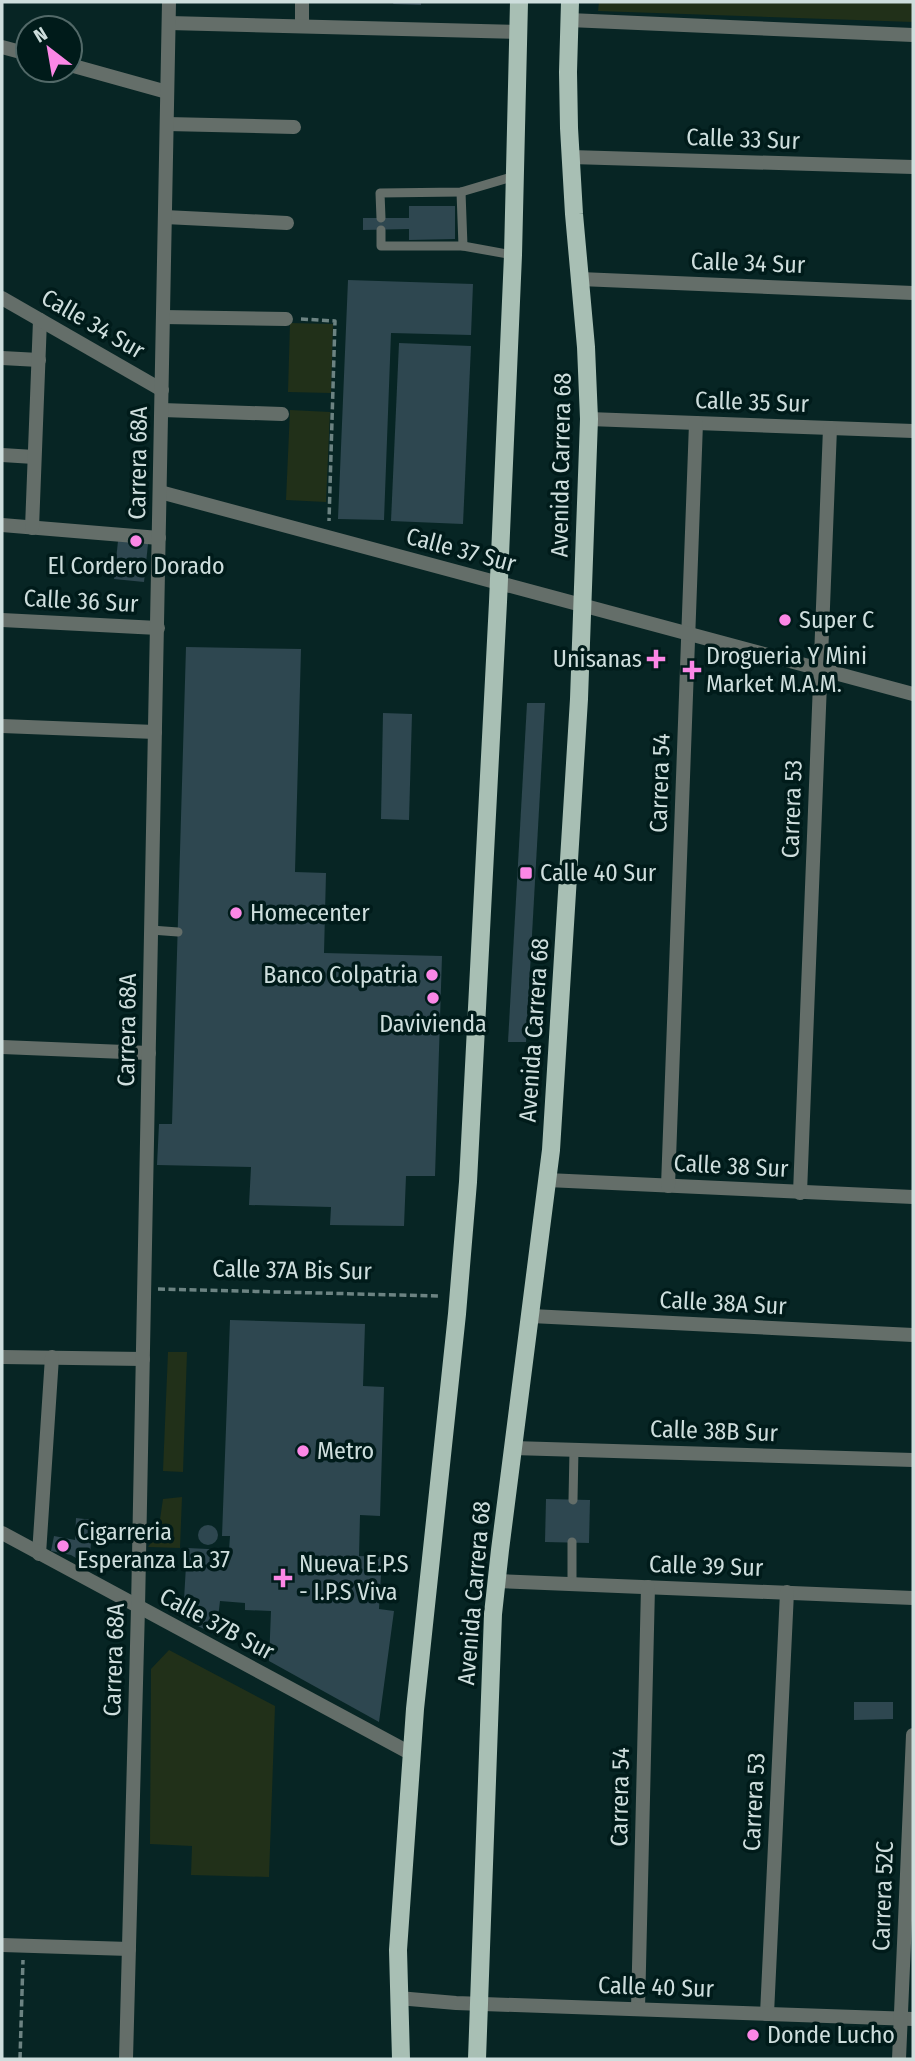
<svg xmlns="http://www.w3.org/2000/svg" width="915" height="2061" font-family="'Fira Sans Condensed',sans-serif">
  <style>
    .green { fill: #213019 }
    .building { fill: #2e4750 }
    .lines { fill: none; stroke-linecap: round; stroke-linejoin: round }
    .path { stroke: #6c8382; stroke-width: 3.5; stroke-dasharray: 7 3.5; stroke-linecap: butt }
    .service { stroke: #646e69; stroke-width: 9 }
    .pedestrian { stroke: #646e69; stroke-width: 14 }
    .minor { stroke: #646e69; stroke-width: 14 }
    .tertiary { stroke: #646e69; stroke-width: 14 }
    .primary { stroke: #a8bfb4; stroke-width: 18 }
    .poi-dot { fill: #fb87e6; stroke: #001b1a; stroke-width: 2.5 }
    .labels { text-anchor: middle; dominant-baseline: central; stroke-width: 7; stroke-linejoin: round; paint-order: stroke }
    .street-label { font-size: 24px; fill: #cededd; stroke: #001b1a }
    .poi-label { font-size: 24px; fill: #cededd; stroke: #001b1a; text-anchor: start }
  </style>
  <rect width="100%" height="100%" fill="#072524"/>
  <g class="green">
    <path d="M599 2H913V22L598 11Z"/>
    <path d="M290 323 333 324 331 393 288 392Z"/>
    <path d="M290 410 330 412 326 502 286 500Z"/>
    <path d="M168 1352H187L183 1472 163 1471Z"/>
    <path d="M182 1497 180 1548 148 1547 158 1533 163 1499Z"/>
    <path d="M169 1650 275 1706 269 1877 191 1875 192 1846 150 1844 151 1669Z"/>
  </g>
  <g class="building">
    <path d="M394 2H421V5L393 4Z"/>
    <path d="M409 206H455V239L409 240V229L363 230V218H409Z"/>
    <path d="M348 280 473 284 471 335 391 333 384 520 338 519Z"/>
    <path d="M399 343 471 346 463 524 391 521Z"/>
    <path d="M118 541 148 544 144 582 114 579Z"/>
    <path d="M186 647 301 649 295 872 326 873 324 953 442 956 435 1176H406L404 1226 330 1225 331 1207 249 1205 251 1167 157 1165 159 1124H172Z"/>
    <path d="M527 703H545L526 1042H508Z"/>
    <path d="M383 713 412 714 409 820 381 819Z"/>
    <path d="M230 1320 365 1324 363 1386 384 1387 380 1516 360 1515 359 1556 382 1557 379 1609 394 1611 379 1722 269 1661 271 1611 245 1610V1603L220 1601 216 1635 180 1617 183 1608 189 1609 190 1600H184L187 1548 229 1550 230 1536H222Z"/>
    <path d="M546 1499 590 1500 589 1543 545 1542Z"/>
    <path d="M76 1518 93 1520 89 1566 71 1555 51 1551 54 1536 75 1540Z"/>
    <circle cx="208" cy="1535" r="10"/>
    <path d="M854 1702H893V1719L854 1720Z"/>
  </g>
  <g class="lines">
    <g class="path">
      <path d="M301 319 335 321 329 521"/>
      <path d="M158 1289 439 1296"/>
      <path d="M20 2059 23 1960"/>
    </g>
    <g class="service">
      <path d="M461 192 463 246"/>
      <path d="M381 218 380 193 461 192 515 176"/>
      <path d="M381 230V246H463L513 255"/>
      <path d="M151 930 178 932"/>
      <path d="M573 1500 574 1450"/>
      <path d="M572 1584V1542"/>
    </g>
    <g class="pedestrian">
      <path d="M163 317 286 319"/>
      <path d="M162 410 282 414"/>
    </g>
    <g class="minor">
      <path d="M302 2V26"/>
      <path d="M569 20 913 35"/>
      <path d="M169 23 518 32"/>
      <path d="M2 47 28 54"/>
      <path d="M70 65 167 92"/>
      <path d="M167 124 294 127"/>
      <path d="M165 217 287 223"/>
      <path d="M580 279 913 293"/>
      <path d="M2 358 39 360"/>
      <path d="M589 419 913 431"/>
      <path d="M2 455 34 457"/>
      <path d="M2 525 159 538"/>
      <path d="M32 528 40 320"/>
      <path d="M2 620 158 628"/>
      <path d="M2 726 155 732"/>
      <path d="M2 1047 149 1053"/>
      <path d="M547 1180 913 1197"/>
      <path d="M668 1186 696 423"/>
      <path d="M800 1193 830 428"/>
      <path d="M531 1316 913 1335"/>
      <path d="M2 1357 143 1359"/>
      <path d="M513 1448 913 1460"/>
      <path d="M39 1554 52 1357"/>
      <path d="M496 1581 913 1598"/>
      <path d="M2 1945 129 1949"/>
      <path d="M638 2009 648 1587"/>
      <path d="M767 2014 787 1592"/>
    </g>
    <g class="tertiary">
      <path d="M571 157 913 167"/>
      <path d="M2 298 162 390"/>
      <path d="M160 492 913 694"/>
      <path d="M2 1533 412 1754"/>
      <path d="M398 1998 456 2003 913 2019"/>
      <path d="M126 2059 138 1608 169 2"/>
      <path d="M899 2059 913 1735"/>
    </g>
    <g class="primary">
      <path d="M401 2059 398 1950 415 1709 457 1314 468 1182 498 602 513 255 519 2"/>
      <path d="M477 2059 493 1614 500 1550 551 1150 579 699 589 419 586 347 574 214 569 128 568 72 570 2"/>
    </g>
  </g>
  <g class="poi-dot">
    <circle cx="136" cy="541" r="7"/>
    <circle cx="785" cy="620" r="7"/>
    <path d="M652.5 648.5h7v7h7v7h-7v7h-7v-7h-7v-7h7z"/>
    <path d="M688.5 659.5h7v7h7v7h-7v7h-7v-7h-7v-7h7z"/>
    <rect x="519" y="866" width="14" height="14" rx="3.5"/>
    <circle cx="236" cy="913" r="7"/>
    <circle cx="432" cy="975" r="7"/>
    <circle cx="433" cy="998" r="7"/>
    <circle cx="303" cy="1451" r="7"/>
    <circle cx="63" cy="1546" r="7"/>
    <path d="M279.5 1567.5h7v7h7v7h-7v7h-7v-7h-7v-7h7z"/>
    <circle cx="753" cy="2035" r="7"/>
  </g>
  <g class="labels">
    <g class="street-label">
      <text transform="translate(743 139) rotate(2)">Calle 33 Sur</text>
      <text transform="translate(748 263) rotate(2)">Calle 34 Sur</text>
      <text transform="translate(93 324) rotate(30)">Calle 34 Sur</text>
      <text transform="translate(752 402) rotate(2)">Calle 35 Sur</text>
      <text transform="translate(138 463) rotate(-89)">Carrera 68A</text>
      <text transform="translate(561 465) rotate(-89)">Avenida Carrera 68</text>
      <text transform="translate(461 550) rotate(15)">Calle 37 Sur</text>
      <text transform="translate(81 601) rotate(3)">Calle 36 Sur</text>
      <text transform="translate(660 783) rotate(-88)">Carrera 54</text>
      <text transform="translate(792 809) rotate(-88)">Carrera 53</text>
      <text transform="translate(127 1030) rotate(-89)">Carrera 68A</text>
      <text transform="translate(534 1030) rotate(-86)">Avenida Carrera 68</text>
      <text transform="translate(731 1166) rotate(3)">Calle 38 Sur</text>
      <text transform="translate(292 1270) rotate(1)">Calle 37A Bis Sur</text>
      <text transform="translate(723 1303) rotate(3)">Calle 38A Sur</text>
      <text transform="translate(714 1431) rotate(2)">Calle 38B Sur</text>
      <text transform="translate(706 1566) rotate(2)">Calle 39 Sur</text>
      <text transform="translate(474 1593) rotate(-85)">Avenida Carrera 68</text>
      <text transform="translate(217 1624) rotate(28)">Calle 37B Sur</text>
      <text transform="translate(114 1660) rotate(-88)">Carrera 68A</text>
      <text transform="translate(620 1797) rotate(-89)">Carrera 54</text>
      <text transform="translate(754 1802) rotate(-87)">Carrera 53</text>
      <text transform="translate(883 1896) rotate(-88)">Carrera 52C</text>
      <text transform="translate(656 1987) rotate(2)">Calle 40 Sur</text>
    </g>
    <g class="poi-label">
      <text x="136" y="566" text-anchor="middle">El Cordero Dorado</text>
      <text x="799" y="620">Super C</text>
      <text x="706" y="656">Drogueria Y Mini<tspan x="706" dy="28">Market M.A.M.</tspan></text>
      <text x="642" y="659" text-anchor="end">Unisanas</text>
      <text x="540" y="873">Calle 40 Sur</text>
      <text x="250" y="913">Homecenter</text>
      <text x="418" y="975" text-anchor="end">Banco Colpatria</text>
      <text x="433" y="1024" text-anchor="middle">Davivienda</text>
      <text x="317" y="1451">Metro</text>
      <text x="77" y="1532">Cigarreria<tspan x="77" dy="28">Esperanza La 37</tspan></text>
      <text x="299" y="1564">Nueva E.P.S<tspan x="299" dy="28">- I.P.S Viva</tspan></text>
      <text x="767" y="2035">Donde Lucho</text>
    </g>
  </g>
  <rect width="915" height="2061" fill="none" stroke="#cededd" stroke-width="7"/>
  <g transform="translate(49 49) rotate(329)"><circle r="33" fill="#001b1a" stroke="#526968" stroke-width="2"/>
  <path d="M0-5L12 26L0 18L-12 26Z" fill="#fb87e6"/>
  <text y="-10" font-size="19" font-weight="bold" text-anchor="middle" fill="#cededd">N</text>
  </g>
</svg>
